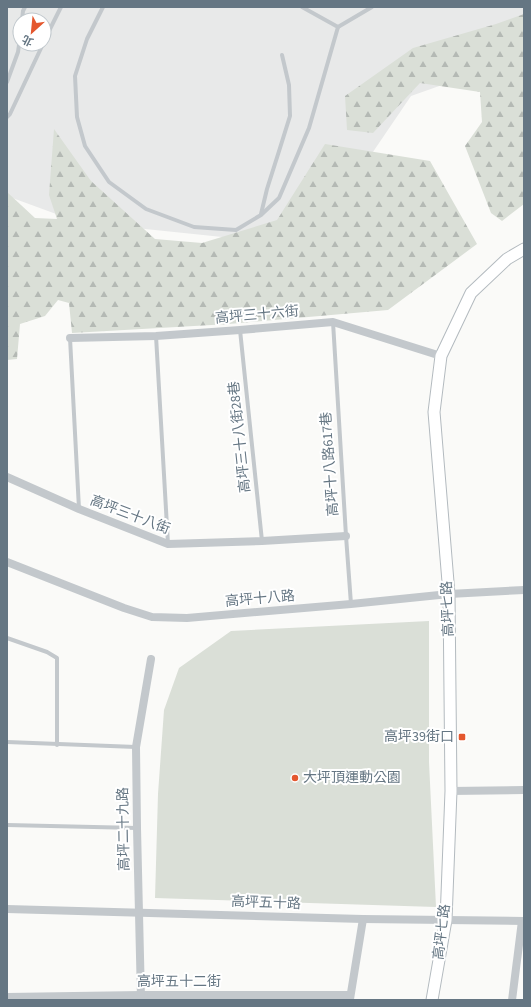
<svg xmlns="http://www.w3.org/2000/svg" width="531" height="1007" font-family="'Source Sans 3','Noto Sans TC',sans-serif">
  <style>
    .built { fill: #e8e9e9; fill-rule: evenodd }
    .forest { fill: url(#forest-firs) }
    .pitch { fill: #dadfd7 }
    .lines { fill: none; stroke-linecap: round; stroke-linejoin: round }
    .secondary-casing { stroke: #b3babf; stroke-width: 13 }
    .lane { stroke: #c3c8cc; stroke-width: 4 }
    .street { stroke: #c3c8cc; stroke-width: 8 }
    .secondary { stroke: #fff; stroke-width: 11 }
    .poi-dot { fill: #e4572e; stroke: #fff; stroke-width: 1.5 }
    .labels { text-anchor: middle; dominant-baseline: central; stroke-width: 4; stroke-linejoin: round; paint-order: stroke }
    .street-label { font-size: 14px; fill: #657683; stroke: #fff }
    .poi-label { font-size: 14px; fill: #657683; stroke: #fff; text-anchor: end }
  </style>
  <defs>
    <pattern id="forest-firs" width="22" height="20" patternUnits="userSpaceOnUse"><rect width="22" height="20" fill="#dadfd7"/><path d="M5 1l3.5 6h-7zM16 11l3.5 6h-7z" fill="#b4b9b4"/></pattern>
  </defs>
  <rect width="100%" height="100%" fill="#fafaf8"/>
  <path class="built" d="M7 7H524V56L411 96 309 246 78 222 7 196ZM20 20H44V44H20Z"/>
  <g class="forest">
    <path d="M524 14V204L502 221 491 213 465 146 482 122 480 92 420 83 373 133 347 130 345 96 413 48 496 24Z"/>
    <path d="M54 129 91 181 155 239 202 243 277 220 325 144 430 161 477 244 388 310 229 324 72 333 69 303 58 300 45 316 20 324 17 359 7 360V192L35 218 57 219 49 195Z"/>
  </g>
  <path class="pitch" d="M429 621V762L436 907 155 898 158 794 164 710 179 668 231 631Z"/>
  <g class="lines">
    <g class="secondary-casing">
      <path id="secondary" d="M432 1000 446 920 451 791 449 594 434 412 441 356 471 293 507 259 524 249"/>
    </g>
    <g class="lane">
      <path d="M103 7 87 39 75 76 77 117 85 146 109 182 146 209 194 227 236 230 261 215 279 198 309 128 338 27 302 7"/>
      <path d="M22 20 23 11 25 7"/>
      <path d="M338 27 372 7"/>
      <path d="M44 41 61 7"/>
      <path d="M7 82 18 52 20 38"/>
      <path d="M7 117 10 114 43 44"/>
      <path d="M261 214 267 189 280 148 290 116 289 85 282 55"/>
      <path d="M333 322 346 536 351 604"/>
      <path d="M240 330 262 541"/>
      <path d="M156 336 168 544"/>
      <path d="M70 338 79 509"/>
      <path d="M7 638 47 652 57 658V745"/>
      <path d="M7 742 136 747"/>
      <path d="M7 825 137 828"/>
    </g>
    <g class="street">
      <path d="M70 338 156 336 240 330 333 322 441 356"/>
      <path d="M7 477 79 509 168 544 262 541 346 536"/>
      <path d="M7 562 124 608 152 617 187 618 351 604 449 594 524 590"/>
      <path d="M451 791 524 790"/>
      <path d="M7 909 363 919 524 921"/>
      <path d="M7 997 141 995H350"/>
      <path d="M141 999 137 828 136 747 151 659"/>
      <path d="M350 999 363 919"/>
      <path d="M512 1000 522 921"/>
    </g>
    <use href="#secondary" class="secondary"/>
  </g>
  <g class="poi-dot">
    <rect x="458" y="733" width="8" height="8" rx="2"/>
    <circle cx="295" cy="778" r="4"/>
  </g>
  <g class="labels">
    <g class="street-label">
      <text transform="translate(257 315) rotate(-5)">高坪三十六街</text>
      <text transform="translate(240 437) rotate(-96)">高坪三十八街28巷</text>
      <text transform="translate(330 464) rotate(-94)">高坪十八路617巷</text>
      <text transform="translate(130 515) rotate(21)">高坪三十八街</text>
      <text transform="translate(260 599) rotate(-5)">高坪十八路</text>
      <text transform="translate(448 609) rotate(-92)">高坪七路</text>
      <text transform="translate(124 829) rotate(-91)">高坪二十九路</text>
      <text transform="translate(266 903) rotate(2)">高坪五十路</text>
      <text transform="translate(442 932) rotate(-83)">高坪七路</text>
      <text x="179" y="982">高坪五十二街</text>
    </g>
    <g class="poi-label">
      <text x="454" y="737">高坪39街口</text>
      <text x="303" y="778" text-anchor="start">大坪頂運動公園</text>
    </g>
  </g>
  <rect width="531" height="1007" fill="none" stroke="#657683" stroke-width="16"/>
  <g transform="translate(32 32) rotate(207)"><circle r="19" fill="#ffffff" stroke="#c1c8cd"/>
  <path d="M0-3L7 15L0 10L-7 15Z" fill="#e4572e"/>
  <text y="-6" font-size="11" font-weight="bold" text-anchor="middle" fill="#657683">北</text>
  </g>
</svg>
